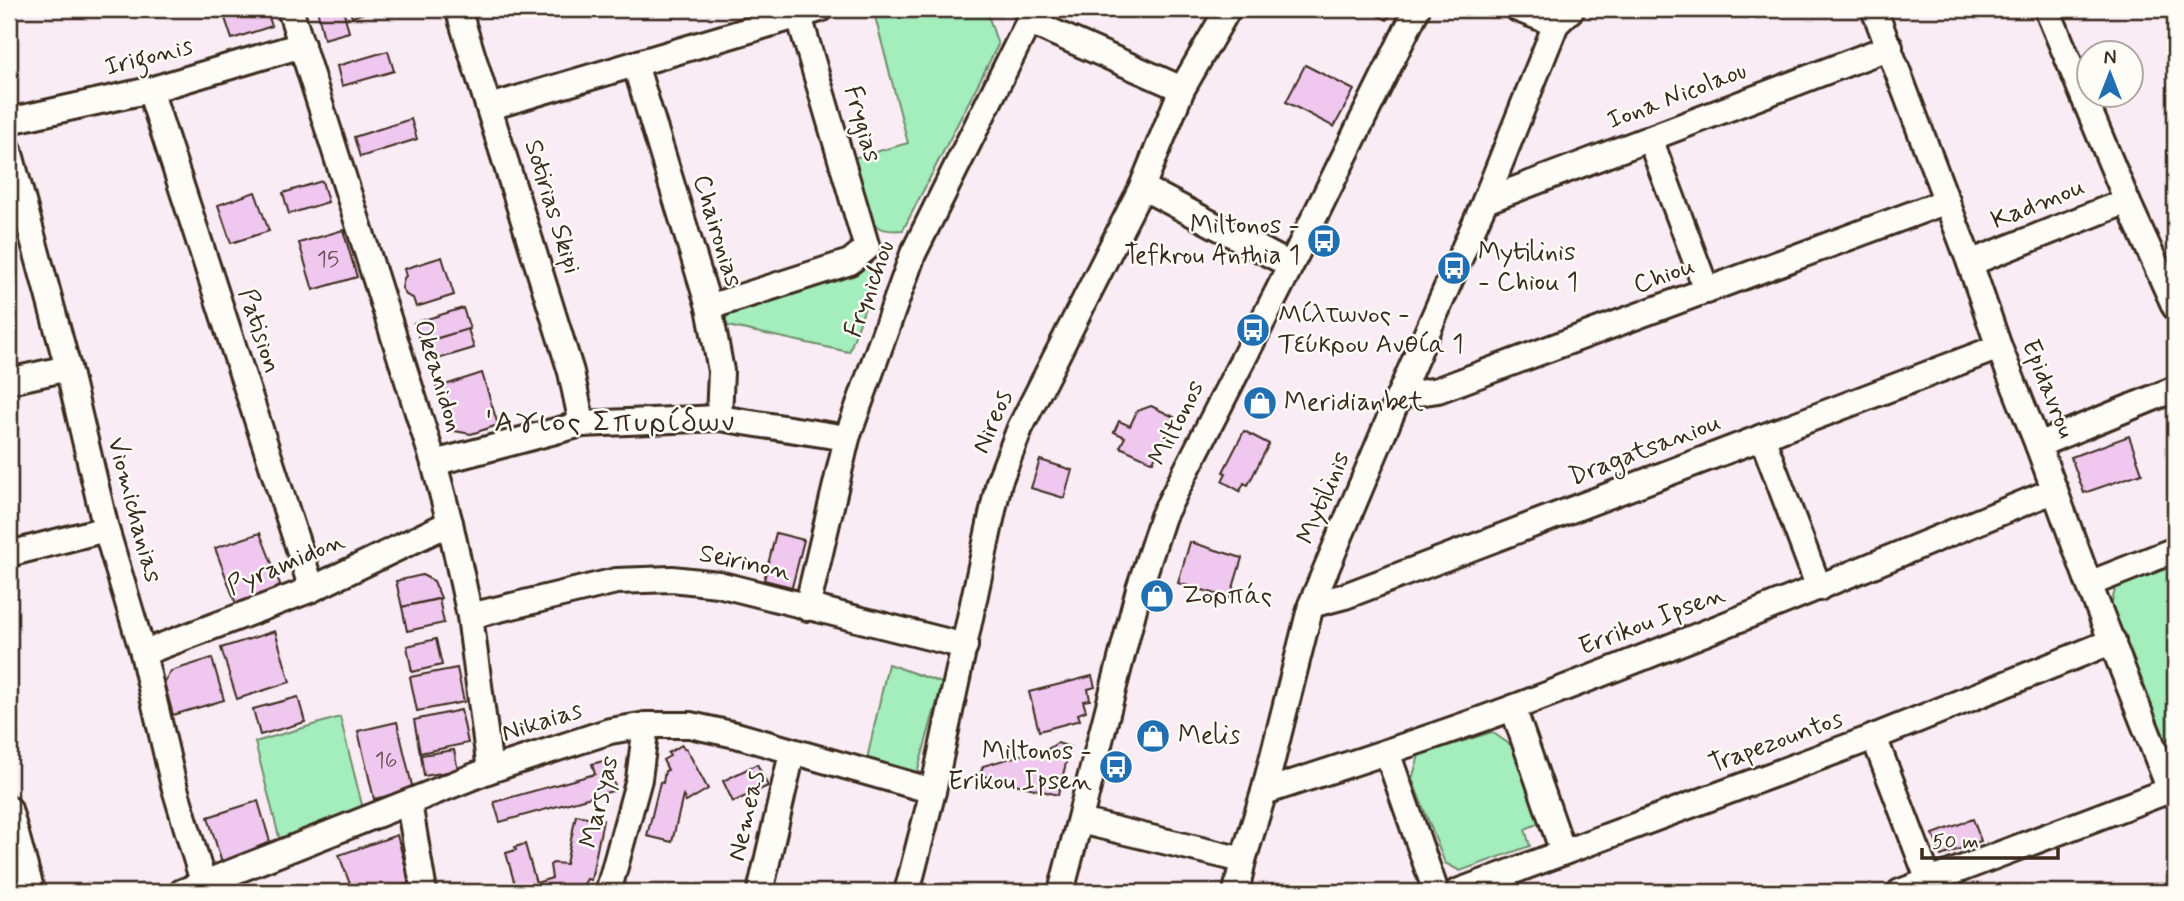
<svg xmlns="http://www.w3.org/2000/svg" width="2184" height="901" font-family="Mynerve,sans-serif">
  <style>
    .green { fill: #a4edbc; stroke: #708c6d; stroke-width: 2 }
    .building { fill: #f0c7ee; stroke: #3b2a1e; stroke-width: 2 }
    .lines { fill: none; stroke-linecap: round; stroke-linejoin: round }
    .minor-casing { stroke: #3b2a1e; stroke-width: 30 }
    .minor { stroke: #fdfcf7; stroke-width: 24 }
    .labels { text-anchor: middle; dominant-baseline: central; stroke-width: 5; stroke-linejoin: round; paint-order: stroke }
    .number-label { font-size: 23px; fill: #685152 }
    .street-label { font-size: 26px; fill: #3b2a1e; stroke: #fdfcf7 }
    .poi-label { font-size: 26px; fill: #3b2a1e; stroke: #fdfcf7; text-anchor: start }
    .quarter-label { font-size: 30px; letter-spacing: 2px; fill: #3b2a1e; stroke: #fdfcf7 }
  </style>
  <rect width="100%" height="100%" fill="#f9ecf4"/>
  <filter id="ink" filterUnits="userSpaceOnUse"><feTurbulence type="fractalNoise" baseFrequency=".0143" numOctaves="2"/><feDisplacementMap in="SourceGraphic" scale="14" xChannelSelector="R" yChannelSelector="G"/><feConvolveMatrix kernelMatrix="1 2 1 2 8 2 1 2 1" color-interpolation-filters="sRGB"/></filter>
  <g filter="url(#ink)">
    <g class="green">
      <path d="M873 9H909L910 11 916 9H986L998 45 903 230C894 231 884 231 876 226 863 218 855 175 850 159L908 143Z"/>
      <path d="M867 266 874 268 877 274 849 352 728 326 725 320 729 312 859 267Z"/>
      <path d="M2175 563V767L2168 764 2111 606 2116 585Z"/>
      <path d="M888 664 942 683 916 777 865 768Z"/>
      <path d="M340 717 363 809 280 841 255 742Z"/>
      <path d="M1492 732 1512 746 1542 822 1525 829 1530 846 1460 871 1445 863 1412 779 1419 755Z"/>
    </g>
    <g class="building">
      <path d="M222 9H266L272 26 232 39Z"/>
      <path d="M317 9H343L349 32 324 39Z"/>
      <path d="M349 9H369L370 11 352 17Z"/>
      <path d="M1365 9H1393L1387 20Z"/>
      <path d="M388 51 394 71 342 86 337 66Z"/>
      <path d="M1305 65 1354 90 1334 127 1286 102Z"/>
      <path d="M411 119 417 139 360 157 354 137Z"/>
      <path d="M322 181 328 202 289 214 283 193Z"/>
      <path d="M255 192 269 231 231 243 218 205Z"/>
      <path d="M343 230 357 277 313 290 299 243Z"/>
      <path d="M442 257 454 295 416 307 413 298 406 295 402 288 404 278 406 276 404 269Z"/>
      <path d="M463 308 470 329 421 343 414 323Z"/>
      <path d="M468 329 474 348 431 361 425 342Z"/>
      <path d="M482 373 498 425 471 434 455 431 447 423 436 388Z"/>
      <path d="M1151 406 1174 417 1153 462 1120 447 1125 437 1114 432 1119 421 1130 426 1137 411Z"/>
      <path d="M1244 431 1269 444 1248 485 1244 483 1240 491 1222 481 1226 473 1223 472Z"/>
      <path d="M2129 436 2142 473 2084 493 2071 457Z"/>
      <path d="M1040 460 1072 470 1064 498 1031 488Z"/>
      <path d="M260 533 280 584 276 597 238 609 215 548Z"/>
      <path d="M776 533 804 540 792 587 764 580Z"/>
      <path d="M1190 542 1242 558 1230 598 1178 583Z"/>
      <path d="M422 575 434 581 441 598 402 607 396 581Z"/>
      <path d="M439 599 444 623 407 631 402 607Z"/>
      <path d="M275 631 290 682 237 699 221 648Z"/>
      <path d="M436 639 442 665 412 672 407 646Z"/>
      <path d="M212 658 224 700 173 715 164 682 171 671Z"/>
      <path d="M457 668 464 702 417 711 410 677Z"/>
      <path d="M1092 676 1095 687 1088 689 1090 700 1083 701 1086 711 1078 714 1080 720 1039 731 1029 692Z"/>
      <path d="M298 697 305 722 260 735 253 709Z"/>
      <path d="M461 710 468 743 420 753 414 720Z"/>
      <path d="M397 722 413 790 374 799 358 731Z"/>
      <path d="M1057 743 1070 747 1058 795 980 775 983 766 1031 752 1039 755Z"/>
      <path d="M682 745 684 749 686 748 708 789 686 802 683 796 672 842 647 836 660 782 663 783 665 771 668 770 663 760 670 756 668 753Z"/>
      <path d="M454 750 458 770 424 776 421 755Z"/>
      <path d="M607 760 616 790 500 822 494 802 595 774 592 764Z"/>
      <path d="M757 764 768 786 733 802 723 781Z"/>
      <path d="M258 801 271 845 232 861 221 860 208 817Z"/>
      <path d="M576 815 603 820 591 880 587 879 579 892H517L506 853 516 850 515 847 525 844 536 883 552 878 550 865 553 863 566 864Z"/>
      <path d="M1973 819 1981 841 1941 856 1933 834Z"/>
      <path d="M397 835 410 883 380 892H353L339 855Z"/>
    </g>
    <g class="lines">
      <g class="minor-casing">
        <g id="minor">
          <path d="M290 9 434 463 450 523 470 616 490 770"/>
          <path d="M458 9 571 372 582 424"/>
          <path d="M1518 9 1556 24"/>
          <path d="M1874 9 1970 263 1999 347 2038 445 2089 584 2170 790"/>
          <path d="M2047 9 2127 201 2175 307"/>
          <path d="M1028 21 1182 89"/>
          <path d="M635 64 709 307 721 371 719 418"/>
          <path d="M150 90 312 589"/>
          <path d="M490 107 820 9"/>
          <path d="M9 121 150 90 302 45"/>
          <path d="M1650 139 1707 291"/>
          <path d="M9 150 68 368 106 529 143 653 173 782 204 885"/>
          <path d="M1142 187 1290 265"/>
          <path d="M1485 201 1890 47"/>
          <path d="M1970 263 2127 201"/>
          <path d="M709 307 850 262 867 248 799 16"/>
          <path d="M9 381 68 368"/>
          <path d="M1399 396 1438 390 1947 201"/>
          <path d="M1762 437 1819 588"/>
          <path d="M2038 445 2175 389"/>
          <path d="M434 463 582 424 719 418 847 438"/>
          <path d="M9 554 106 529"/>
          <path d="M2089 584 2175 550"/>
          <path d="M1311 605 1345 596 1999 347"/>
          <path d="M807 608 847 438 913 254 1035 9"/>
          <path d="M470 616 616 581 672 579 718 584 965 646"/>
          <path d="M143 653 312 589 450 523"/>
          <path d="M1513 708 1563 852"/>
          <path d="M1874 737 1929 881"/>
          <path d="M1387 752 1436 892"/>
          <path d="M1264 792C1348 765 1432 738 1515 707 1697 638 1876 564 2055 490"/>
          <path d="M409 803 424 892"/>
          <path d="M9 809 32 892"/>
          <path d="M1080 821 1243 860"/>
          <path d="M182 892 490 770 610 731 646 725H690L736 735 933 791"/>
          <path d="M608 892 639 779 646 725"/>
          <path d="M760 892 792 753"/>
          <path d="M907 892 933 791 999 482 1020 428 1142 187 1182 89 1228 9"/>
          <path d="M1061 892 1139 589 1163 516 1281 285 1417 9"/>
          <path d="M1236 892 1243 860 1264 792 1311 605 1399 396 1485 201 1556 24 1572 9"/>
          <path d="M1457 892 1874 737 2113 641"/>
          <path d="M1900 892 2175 788"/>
        </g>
      </g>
      <use href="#minor" class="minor"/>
    </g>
  </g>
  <defs>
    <g id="bus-disc" transform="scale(1.75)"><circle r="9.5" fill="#1f6fb2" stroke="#fdfcf7"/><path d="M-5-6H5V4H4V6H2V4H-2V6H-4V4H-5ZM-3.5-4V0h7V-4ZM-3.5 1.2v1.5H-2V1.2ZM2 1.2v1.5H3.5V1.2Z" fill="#fff"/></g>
    <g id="shop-disc" transform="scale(1.75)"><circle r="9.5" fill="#1f6fb2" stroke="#fdfcf7"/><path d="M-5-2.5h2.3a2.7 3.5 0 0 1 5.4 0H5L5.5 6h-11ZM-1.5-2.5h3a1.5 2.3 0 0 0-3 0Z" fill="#fff"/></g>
  </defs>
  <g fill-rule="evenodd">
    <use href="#bus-disc" x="1324" y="241"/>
    <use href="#bus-disc" x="1454" y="268"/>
    <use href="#bus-disc" x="1253" y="330"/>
    <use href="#shop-disc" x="1260" y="403"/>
    <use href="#shop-disc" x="1157" y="596"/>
    <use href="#shop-disc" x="1153" y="736"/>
    <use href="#bus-disc" x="1116" y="767"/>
  </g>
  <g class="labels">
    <g class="number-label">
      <text x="328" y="260">15</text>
      <text x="386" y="761">16</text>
    </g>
    <g class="street-label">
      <text transform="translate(149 57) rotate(-15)">Irigonis</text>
      <text transform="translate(1677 96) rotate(-21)">Iona Nicolaou</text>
      <text transform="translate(862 124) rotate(74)">Frygias</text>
      <text transform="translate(2038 204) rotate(-22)">Kadmou</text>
      <text transform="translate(552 207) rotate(73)">Sotirias Skipi</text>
      <text transform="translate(717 231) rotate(73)">Chaironias</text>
      <text transform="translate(1664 276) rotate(-20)">Chiou</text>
      <text transform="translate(870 289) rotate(-70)">Frynichou</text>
      <text transform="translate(259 331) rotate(72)">Patision</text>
      <text transform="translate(438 376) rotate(73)">Okeanidon</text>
      <text transform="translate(2048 389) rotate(68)">Epidavrou</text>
      <text transform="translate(993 422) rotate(-67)">Nireos</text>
      <text transform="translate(1177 423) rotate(-63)">Miltonos</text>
      <text transform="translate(1645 450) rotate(-21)">Dragatsaniou</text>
      <text transform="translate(1324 498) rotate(-67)">Mytilinis</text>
      <text transform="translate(134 510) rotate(75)">Viomichanias</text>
      <text transform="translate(745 563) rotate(12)">Seirinon</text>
      <text transform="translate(286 564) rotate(-23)">Pyramidon</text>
      <text transform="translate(1652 621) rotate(-21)">Errikou Ipsen</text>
      <text transform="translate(542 722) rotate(-18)">Nikaias</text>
      <text transform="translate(1776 742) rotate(-20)">Trapezountos</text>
      <text transform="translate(600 802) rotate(-76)">Marsyas</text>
      <text transform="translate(747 816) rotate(-77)">Nemeas</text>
    </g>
    <g class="poi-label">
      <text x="1300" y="226" text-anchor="end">Miltonos -<tspan x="1300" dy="30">Tefkrou Anthia 1</tspan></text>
      <text x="1478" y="253">Mytilinis<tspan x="1478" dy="30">- Chiou 1</tspan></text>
      <text x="1278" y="315">Μίλτωνος -<tspan x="1278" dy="30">Τεύκρου Ανθία 1</tspan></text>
      <text x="1284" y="403">Meridianbet</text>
      <text x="1182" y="596">Ζορπάς</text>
      <text x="1178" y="736">Melis</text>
      <text x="1092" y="752" text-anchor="end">Miltonos -<tspan x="1092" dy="30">Erikou Ipsen</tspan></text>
    </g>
    <g class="quarter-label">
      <text x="611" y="422">'Αγιος Σπυρίδων</text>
    </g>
  </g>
  <rect width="2184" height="901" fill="none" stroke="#fdfcf7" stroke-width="35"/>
  <rect x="18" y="18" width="2149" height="866" fill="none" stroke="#3b2a1e" stroke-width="2.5" filter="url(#ink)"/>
  <g transform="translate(2110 74)"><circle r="33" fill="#fdfcf7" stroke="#afa8a0" stroke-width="2"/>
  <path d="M0-5L12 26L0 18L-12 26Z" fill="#1f6fb2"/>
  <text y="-10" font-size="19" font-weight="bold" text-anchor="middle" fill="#3b2a1e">N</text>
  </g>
  <path d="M1922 848v10h136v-10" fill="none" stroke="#3b2a1e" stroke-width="3.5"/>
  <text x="1932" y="848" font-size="21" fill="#3b2a1e" stroke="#fdfcf7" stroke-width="5" paint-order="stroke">50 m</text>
</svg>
